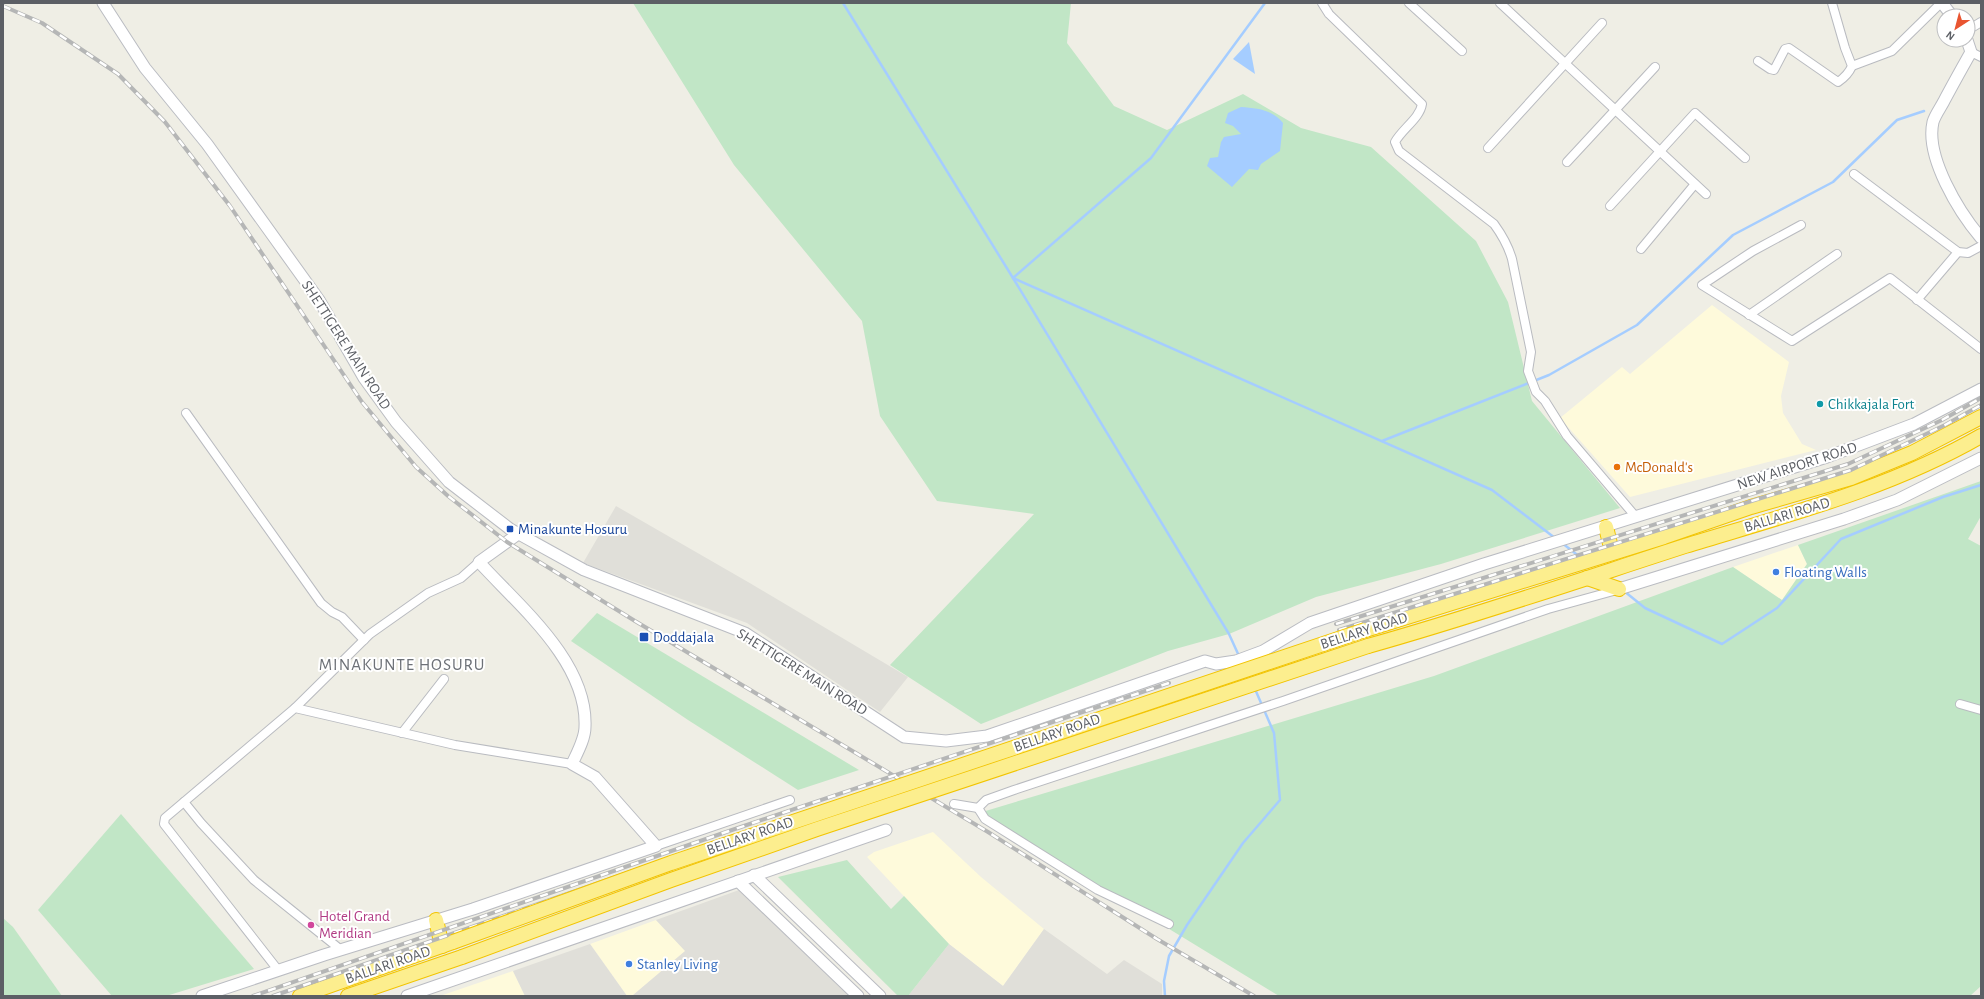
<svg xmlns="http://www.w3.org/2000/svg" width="1984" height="999" font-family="'Alegreya Sans',sans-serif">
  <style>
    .commercial { fill: #fefadb }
    .industrial { fill: #e0dfd9 }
    .green { fill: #c1e6c6 }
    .water { fill: #a5cdff }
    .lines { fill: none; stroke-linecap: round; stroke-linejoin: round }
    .stream { stroke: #a5cdff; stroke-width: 2.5 }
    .street-casing { stroke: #b9bbc0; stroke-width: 10 }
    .secondary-casing { stroke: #babcc2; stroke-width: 13 }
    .highway-casing { stroke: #f2c401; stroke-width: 16 }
    .street { stroke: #fff; stroke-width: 8 }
    .secondary { stroke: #fff; stroke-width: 11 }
    .highway { stroke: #fcee8e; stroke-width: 14 }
    .rail-casing { stroke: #b5b6b6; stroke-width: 4 }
    .rail { stroke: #fff; stroke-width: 2.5; stroke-dasharray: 8; stroke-linecap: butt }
    .highway-bridge-casing { stroke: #f2c401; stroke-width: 16; stroke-linecap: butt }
    .highway-bridge { stroke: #fcee8e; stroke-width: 14 }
    .culture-dot { fill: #0f9aa8; stroke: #fff; stroke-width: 1.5 }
    .food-dot { fill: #e8710a; stroke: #fff; stroke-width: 1.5 }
    .transit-dot { fill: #1a4fb4; stroke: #fff; stroke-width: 1.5 }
    .shop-dot { fill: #3f7fe0; stroke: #fff; stroke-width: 1.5 }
    .hotel-dot { fill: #d1479c; stroke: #fff; stroke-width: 1.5 }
    .labels { text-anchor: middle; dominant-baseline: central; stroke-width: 4; stroke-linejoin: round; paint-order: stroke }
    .street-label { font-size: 15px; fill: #5c5f65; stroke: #fff }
    .culture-label { font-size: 15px; fill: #0d838f; stroke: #fff; text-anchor: start }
    .food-label { font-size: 15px; fill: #c56008; stroke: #fff; text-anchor: start }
    .transit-label { font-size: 15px; fill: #164399; stroke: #fff; text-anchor: start }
    .shop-label { font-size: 15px; fill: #366cbe; stroke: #fff; text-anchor: start }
    .hotel-label { font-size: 15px; fill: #b23c85; stroke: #fff; text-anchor: start }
    .quarter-label { font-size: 17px; letter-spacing: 1px; fill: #6d7177; stroke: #fff }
  </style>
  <rect width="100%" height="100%" fill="#efeee5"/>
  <g class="commercial">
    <path d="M1712 305 1789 362 1781 396 1783 413 1802 444 1816 450 1630 497 1560 418 1622 367 1630 374Z"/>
    <path d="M1798 545 1807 564 1782 600 1733 567Z"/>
    <path d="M933 832 981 877 1044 929 1003 986 949 944 867 857 874 852Z"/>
    <path d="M656 920 686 951 632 996H627L590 944Z"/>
    <path d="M513 971 525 996H440Z"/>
  </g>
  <g class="industrial">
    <path d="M616 506 748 582 908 677 880 712 747 623 583 563Z"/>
    <path d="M739 890 849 996H632L685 951 656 920Z"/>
    <path d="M1044 929 1107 974 1124 960 1162 984V996H908L949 944 1003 986Z"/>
    <path d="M590 944 627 996H525L513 971Z"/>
  </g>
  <g class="green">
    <path d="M633 3H1071L1067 43 1114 106 1167 130 1243 94 1301 128 1371 147 1476 241 1508 302 1532 401 1620 508 1441 564 1316 597 1229 634 1168 651 981 724 890 665 1034 514 937 501 880 416 862 321 734 165Z"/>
    <path d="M1981 481V516L1968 539 1981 546V986L1970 996H1279L979 813 1434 676 1733 567 1782 600 1807 564 1798 545Z"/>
    <path d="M597 613 859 770 798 790 688 720 571 641Z"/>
    <path d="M121 814 254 969 166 996H112L38 910Z"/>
    <path d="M847 860 891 909 904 896 949 944 908 996H898L778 877Z"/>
    <path d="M3 918 13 927 62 996H3Z"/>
  </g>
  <g class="water">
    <path d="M1249 42 1255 74 1233 59Z"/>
    <path d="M1241 107C1257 108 1273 110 1283 123L1280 151 1261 164 1258 170 1249 169 1232 187 1207 166 1210 158 1218 157 1221 142 1224 137 1241 134 1233 126 1225 123 1228 113Z"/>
  </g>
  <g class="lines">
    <g class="stream">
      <path d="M843 3 1013 278 1229 634 1239 656"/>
      <path d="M1265 3 1151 158 1013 278 1492 490 1555 538"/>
      <path d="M1382 441 1549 375 1637 325 1733 235 1833 182 1897 120 1924 111"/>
      <path d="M1562 543 1580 557"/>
      <path d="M1624 591 1645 608 1722 644 1777 608 1841 539 1943 497 1981 485"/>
      <path d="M1165 996 1164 981 1169 956 1187 925 1243 843 1280 800 1274 733 1255 689"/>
    </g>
    <g class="street-casing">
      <g id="street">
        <path d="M1322 3 1329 14 1422 104C1420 118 1402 129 1395 142L1399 151 1494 224C1502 235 1508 245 1512 259L1531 352 1528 371 1536 392 1545 401 1567 436 1636 517"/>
        <path d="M1409 3 1462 51"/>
        <path d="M1500 3 1706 194"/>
        <path d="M1968 30 1981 22"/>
        <path d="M1971 52 1981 57"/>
        <path d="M1758 61 1770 69 1774 70 1785 49 1789 48 1838 82C1844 78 1849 73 1852 66L1845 48 1832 3"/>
        <path d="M1852 66 1892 51 1941 3"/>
        <path d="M1488 148 1602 23"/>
        <path d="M1567 162 1655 67"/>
        <path d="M1854 174 1958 252 1968 253 1981 246"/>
        <path d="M1610 206 1695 113 1745 158"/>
        <path d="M1801 225 1753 251 1702 285 1792 341 1890 278 1981 349"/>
        <path d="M1641 249 1695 184"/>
        <path d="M1917 300 1958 252"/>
        <path d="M1749 315 1837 254"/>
        <path d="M186 413 321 603 332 612 342 617 364 640"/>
        <path d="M1960 704 1981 710"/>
        <path d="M295 708 370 634 428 593 461 578 479 562"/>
        <path d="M402 733 444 679"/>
        <path d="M184 802 201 823 254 880 341 950"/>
        <path d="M954 804 978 808"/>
        <path d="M656 846 790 800"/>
        <path d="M1169 924 1098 890 985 819 978 808 986 800 1014 790 1283 701 1548 609 1617 590"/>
        <path d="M278 970 164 824 165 818 295 708 455 745 572 764"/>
      </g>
    </g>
    <g class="secondary-casing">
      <g id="secondary">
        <path d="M103 3 145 68 207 144 319 300 364 378 396 422 449 482 510 529 584 570 745 633 904 737 946 741 987 736 1205 661 1216 664 1236 661 1263 651 1310 623 1484 564 1827 457 1914 424 1981 389"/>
        <path d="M1942 3 1952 16"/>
        <path d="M1967 40 1971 52C1962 68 1953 84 1944 101 1941 107 1935 115 1933 122 1925 157 1959 212 1981 238"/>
        <path d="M1619 589 1844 519 1897 500 1981 458"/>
        <path d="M754 875 880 996"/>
        <path d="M738 881 858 996"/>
        <path d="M202 996 324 955 473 909 656 846 595 777 572 764C577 753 585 739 585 727 588 662 519 606 479 562L518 534"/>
        <path d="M407 996 886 830"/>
      </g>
    </g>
    <g class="highway-casing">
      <g id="highway">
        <path d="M1606 527 1612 552"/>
        <path d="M1587 578 1619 589"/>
        <path d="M1365 630 1664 537 1751 507 1851 478 1912 453 1981 417"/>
        <path d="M1368 646C1475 616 1580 580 1685 546 1786 515 1889 489 1981 436"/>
        <path d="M436 920 442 946"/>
        <path d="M300 996 453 942"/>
        <path d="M348 996 462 957"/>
      </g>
    </g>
    <use href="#street" class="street"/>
    <use href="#secondary" class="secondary"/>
    <use href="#highway" class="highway"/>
    <g class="rail-casing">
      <g id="rail">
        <path d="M3 6 42 23 118 74 165 122 230 206 362 402 416 467 448 496 507 542 635 621 988 832 1157 939 1254 996"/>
        <path d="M1336 624 1848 464 1942 420 1981 398"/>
        <path d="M1339 630 1851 470 1945 425 1981 405"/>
        <path d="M253 996 729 831 1169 683"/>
        <path d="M273 996 731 837 1171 690"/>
      </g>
    </g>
    <use href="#rail" class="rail"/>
    <g class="highway-bridge-casing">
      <g id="highway-bridge">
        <path d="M453 942 671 863 1365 630"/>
        <path d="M462 957 671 880 817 829 1368 646"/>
      </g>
    </g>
    <use href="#highway-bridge" class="highway-bridge"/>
  </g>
  <circle class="culture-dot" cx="1820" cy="404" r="4"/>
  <circle class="food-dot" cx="1617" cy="467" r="4"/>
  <g class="transit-dot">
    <rect x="506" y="525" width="8" height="8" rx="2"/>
    <rect x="639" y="632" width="10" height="10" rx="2"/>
  </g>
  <g class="shop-dot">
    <circle cx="1776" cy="572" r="4"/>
    <circle cx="629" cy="964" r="4"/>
  </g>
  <circle class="hotel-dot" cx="311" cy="925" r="4"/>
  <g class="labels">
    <g class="street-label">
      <text transform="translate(346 345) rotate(57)">SHETTIGERE MAIN ROAD</text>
      <text transform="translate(1797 466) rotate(-18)">NEW AIRPORT ROAD</text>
      <text transform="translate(1787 515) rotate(-17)">BALLARI ROAD</text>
      <text transform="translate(1364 631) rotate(-18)">BELLARY ROAD</text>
      <text transform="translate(802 672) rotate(32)">SHETTIGERE MAIN ROAD</text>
      <text transform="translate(1057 733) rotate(-19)">BELLARY ROAD</text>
      <text transform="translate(750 836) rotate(-19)">BELLARY ROAD</text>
      <text transform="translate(388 965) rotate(-19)">BALLARI ROAD</text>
    </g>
    <g class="culture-label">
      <text x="1828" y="404">Chikkajala Fort</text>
    </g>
    <g class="food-label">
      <text x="1625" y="467">McDonald's</text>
    </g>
    <g class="transit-label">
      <text x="518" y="529">Minakunte Hosuru</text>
      <text x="653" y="637">Doddajala</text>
    </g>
    <g class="shop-label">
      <text x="1784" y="572">Floating Walls</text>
      <text x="637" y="964">Stanley Living</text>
    </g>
    <g class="hotel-label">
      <text x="319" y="916">Hotel Grand<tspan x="319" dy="17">Meridian</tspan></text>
    </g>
    <g class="quarter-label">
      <text x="402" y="664">MINAKUNTE HOSURU</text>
    </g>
  </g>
  <rect width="1984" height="999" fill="none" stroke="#5c5f65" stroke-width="8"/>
  <g transform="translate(1956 28) rotate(216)"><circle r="19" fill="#ffffff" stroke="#bebfc1"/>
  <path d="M0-3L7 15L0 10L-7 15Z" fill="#e95531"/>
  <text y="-6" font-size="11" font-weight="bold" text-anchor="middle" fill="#5c5f65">N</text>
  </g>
</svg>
